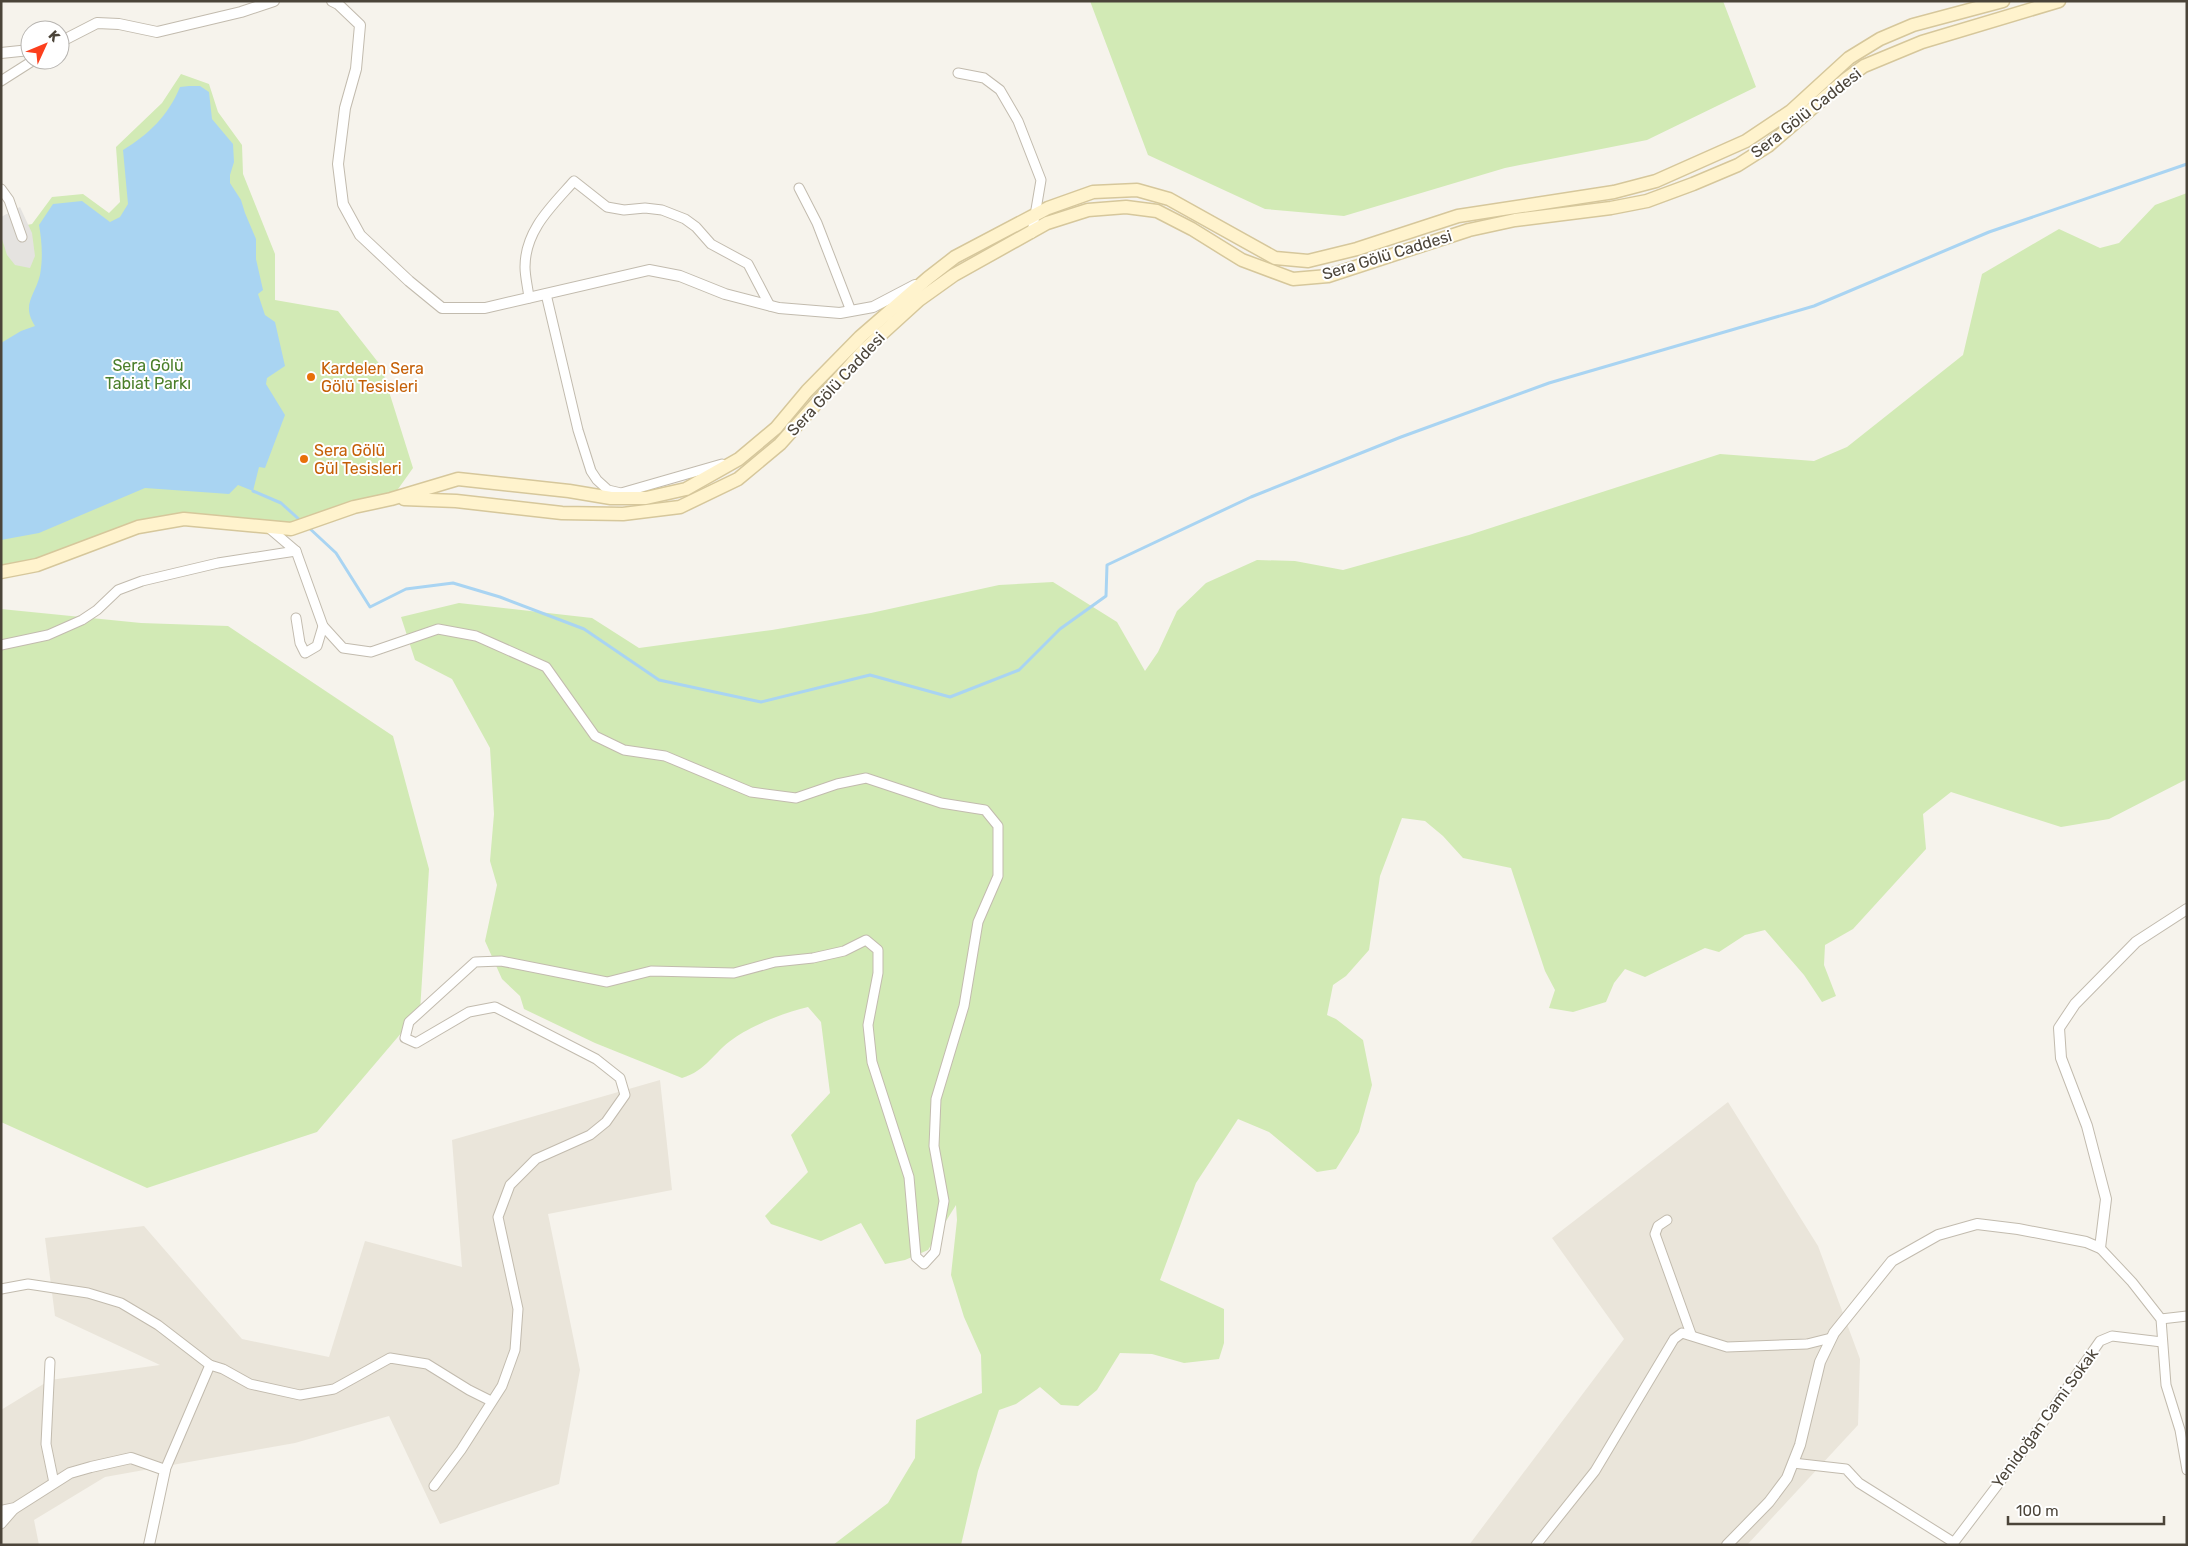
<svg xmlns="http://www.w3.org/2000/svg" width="2188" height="1546" font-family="Rubik,sans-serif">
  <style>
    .residential { fill: #eae5da }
    .green { fill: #d2eab5 }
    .parking { fill: #e5e3e0 }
    .water { fill: #a9d4f2 }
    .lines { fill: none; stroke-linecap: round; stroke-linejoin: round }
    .stream { stroke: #a9d4f2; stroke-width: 3 }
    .minor-casing { stroke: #c2bbae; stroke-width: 11 }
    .tertiary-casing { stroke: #c2bbae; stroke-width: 12 }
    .secondary-casing { stroke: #d6c79b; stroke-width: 15 }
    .minor { stroke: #fff; stroke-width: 9 }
    .tertiary { stroke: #fff; stroke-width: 10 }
    .secondary { stroke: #fff3cd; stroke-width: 12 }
    .food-dot { fill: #e8710a; stroke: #fff; stroke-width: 2 }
    .labels { text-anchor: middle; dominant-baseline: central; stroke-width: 4; stroke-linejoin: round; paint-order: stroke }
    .street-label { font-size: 16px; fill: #4b4439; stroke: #fff }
    .park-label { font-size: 16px; fill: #4a7f2a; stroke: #fff }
    .food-label { font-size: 16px; fill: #c56008; stroke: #fff; text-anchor: start }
  </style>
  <rect width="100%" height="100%" fill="#f6f3ec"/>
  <g class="residential">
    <path d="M660 1080 672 1190 548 1214 580 1370 559 1484 440 1524 389 1416 295 1443 105 1477 34 1520 39 1545H1V1410L50 1380 160 1365 55 1316 45 1238 144 1226 242 1339 329 1357 365 1241 462 1267 452 1140Z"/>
    <path d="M1728 1102 1818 1246 1860 1359 1858 1425 1747 1545H1469L1624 1339 1552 1238Z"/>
  </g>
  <g class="green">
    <path d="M1090 1H1723L1756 87 1647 140 1505 168 1344 216 1265 209 1148 155Z"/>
    <path d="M181 74 209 84 218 112 242 145 243 174 275 254V300L338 311 381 366 413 468 391 499 291 529 184 519 1 572V230L32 224 52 197 83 194 109 213 120 202 116 147 162 103Z"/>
    <path d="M2187 193V779L2109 819 2061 827 1951 792 1923 814 1926 849 1853 929 1825 945 1824 965 1836 996 1822 1002 1804 975 1765 930 1745 935 1719 952 1705 948 1645 977 1625 969 1614 983 1606 1002 1573 1012 1549 1008 1555 990 1545 971 1511 868 1463 858 1443 836 1425 821 1402 818 1380 876 1369 950 1346 976 1333 985 1327 1015 1336 1019 1363 1040 1372 1085 1359 1132 1336 1169 1317 1172 1269 1132 1238 1119 1196 1183 1160 1280 1224 1309V1343L1219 1359 1184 1363 1152 1354 1120 1353 1097 1390 1078 1406 1061 1405 1040 1387 1016 1404 999 1410 978 1471 961 1545H833L888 1503 915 1458 916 1420 982 1393 981 1355 964 1317 951 1275 957 1220 956 1205 928 1250 905 1260 885 1264 861 1223 821 1241 771 1224 765 1216 808 1172 791 1135 830 1093 821 1022 808 1007C786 1012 752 1025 733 1039 714 1052 706 1071 682 1078L595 1043 524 1009 520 996 502 979 485 941 497 885 490 861 494 814 490 748 452 679 415 660 401 617 459 603 592 618 639 648 772 630 871 613 999 585 1053 582 1117 622 1145 671 1158 652 1177 611 1206 583 1257 560 1295 561 1343 570 1469 535 1720 454 1814 461 1847 447 1963 355 1982 274 2059 229 2100 248 2119 243 2155 205Z"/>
    <path d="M1 609 141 623 228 626 393 736 429 869 420 1011 317 1132 147 1188 1 1122Z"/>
  </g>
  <path class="parking" d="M20 207 32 233 35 256 30 268 15 265 7 255 1 236V217Z"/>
  <path class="water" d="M189 86H200L209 92 212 119 233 144 234 162 230 175V183L241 200 245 213 256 239V259L263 290 258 294 265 315 275 322 285 366 267 378 266 384 285 415 265 468 259 467 253 491 238 485 229 494 145 488 39 533 1 540V343L21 331 35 326C21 304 35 296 40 275 43 258 42 242 39 225L53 204 82 201 110 222 120 217 128 204 123 150C149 134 168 116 180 87Z"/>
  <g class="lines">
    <g class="stream">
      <path d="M253 491 281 503 302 522"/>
      <path d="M307 526 336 553 370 607 406 589 453 583 500 597 584 629 659 680 761 702 870 675 950 697 1019 670 1060 629 1106 596 1107 565 1251 497 1401 437 1549 383 1814 306 1989 232 2187 164"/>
    </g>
    <g class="minor-casing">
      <g id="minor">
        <path d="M958 73 984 78 1000 90 1018 121 1041 180 1032 233"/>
        <path d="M1 81 34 60"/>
        <path d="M799 188 817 223 851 311"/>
        <path d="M1 189 9 200 22 237"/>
        <path d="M546 294 578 430 591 471 597 480 608 490 621 493 722 464"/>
        <path d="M529 298C528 288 525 277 525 267 525 230 552 206 574 181L607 207 624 210 645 208 662 210 685 219 696 227 711 244 748 264 770 306"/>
        <path d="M269 528 296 551 323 626 343 648 371 652 438 629 476 636 546 667 595 736 624 750 665 756 751 792 796 798 837 784 866 778 941 803 985 810 998 826V876L978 922 964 1006 936 1099 934 1146 944 1201 935 1252 924 1264 916 1257 909 1177 872 1062 868 1025 878 973V950L866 940 844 951 813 958 775 962 734 973 651 971 607 982 501 961 475 962 409 1022 405 1038 416 1043 469 1012 495 1007 596 1059 620 1078 625 1095 606 1122 590 1135 536 1159 510 1185 498 1217 518 1309 515 1350 502 1386 461 1450 434 1486"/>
        <path d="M296 618 300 643 305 653 317 646 323 626"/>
        <path d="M1 645 48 635 82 620 97 610 118 590 142 581 218 563 296 551"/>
        <path d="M1667 1220 1658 1226 1655 1234 1691 1334"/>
        <path d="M2100 1248 2132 1282 2161 1319 2166 1385 2180 1430 2187 1470"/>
        <path d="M1 1289 28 1284 88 1293 121 1303 158 1325 210 1365"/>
        <path d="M2161 1319 2187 1316"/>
        <path d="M50 1362 46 1444 54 1483"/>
        <path d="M1793 1463 1846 1469 1859 1483 1953 1542"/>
        <path d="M165 1470 210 1365 223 1369 250 1384 300 1395 334 1389 390 1358 427 1364 469 1390 491 1401"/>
        <path d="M1 1524 15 1508"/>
        <path d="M1536 1545 1595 1471 1674 1339 1682 1333 1727 1347 1807 1344 1831 1338"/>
        <path d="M1952 1545 2018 1458 2100 1341 2112 1336 2162 1342"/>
      </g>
    </g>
    <g class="tertiary-casing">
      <g id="tertiary">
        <path d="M332 1 338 4 360 25 356 69 345 108 338 164 343 204 360 235 409 281 442 308H485L649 270 680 276 725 294 779 308 840 313 873 307 915 285"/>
        <path d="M60 42 97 23 119 24 157 32 241 12 274 1"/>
        <path d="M1 53 30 50"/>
        <path d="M1 1511 15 1508 70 1473 91 1467 131 1458 165 1470 149 1545"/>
        <path d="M1727 1545 1769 1502 1787 1478 1800 1445 1820 1362 1834 1333 1892 1261 1938 1235 1977 1224 2018 1229 2086 1242 2100 1248 2106 1199 2087 1126 2061 1058 2059 1028 2075 1004 2136 942 2187 909"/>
      </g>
    </g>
    <g class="secondary-casing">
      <g id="secondary">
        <path d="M404 499 456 501 562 513 623 514 680 507 738 479 780 444 864 350 919 300 954 275 1047 223 1088 210 1126 207 1157 211 1192 229 1242 260 1293 279 1328 276 1469 230 1515 220 1611 208 1647 201 1693 184 1738 165 1768 146 1846 79 1864 66 1922 42 2059 1"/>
        <path d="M1 572 37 565 138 527 184 519 291 529 354 507 391 499 458 479 569 491 611 498H646L686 489 739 459 776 428 807 391 860 337 928 278 955 257 1048 208 1093 192 1137 190 1169 199 1275 258 1308 261 1357 249 1458 216 1614 192 1656 181 1746 141 1791 111 1849 58 1880 39 1913 25 2003 1"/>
      </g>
    </g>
    <use href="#minor" class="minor"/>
    <use href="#tertiary" class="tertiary"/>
    <use href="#secondary" class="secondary"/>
  </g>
  <g class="food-dot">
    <circle cx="311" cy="377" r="5"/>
    <circle cx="304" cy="459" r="5"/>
  </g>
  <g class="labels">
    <g class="street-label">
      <text transform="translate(1806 113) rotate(-38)">Sera Gölü Caddesi</text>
      <text transform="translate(1387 255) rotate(-17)">Sera Gölü Caddesi</text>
      <text transform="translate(836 384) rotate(-47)">Sera Gölü Caddesi</text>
      <text transform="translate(2045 1418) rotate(-54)">Yenidoğan Cami Sokak</text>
    </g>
    <g class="park-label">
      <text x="148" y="365">Sera Gölü<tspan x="148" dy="18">Tabiat Parkı</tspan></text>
    </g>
    <g class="food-label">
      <text x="321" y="368">Kardelen Sera<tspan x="321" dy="18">Gölü Tesisleri</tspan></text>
      <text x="314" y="450">Sera Gölü<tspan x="314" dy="18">Gül Tesisleri</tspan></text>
    </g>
  </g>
  <rect width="2188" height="1546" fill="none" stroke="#4b4439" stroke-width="5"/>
  <g transform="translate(45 45) rotate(46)"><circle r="24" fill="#ffffff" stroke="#b7b4b0"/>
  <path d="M0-4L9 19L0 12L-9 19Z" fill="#fc3f1d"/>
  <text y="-8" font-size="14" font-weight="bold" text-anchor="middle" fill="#4b4439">K</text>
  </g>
  <path d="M2008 1516v8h156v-8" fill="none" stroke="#4b4439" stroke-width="2.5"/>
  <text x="2016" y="1516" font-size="15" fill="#4b4439" stroke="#ffffff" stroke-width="4" paint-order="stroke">100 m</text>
</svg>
